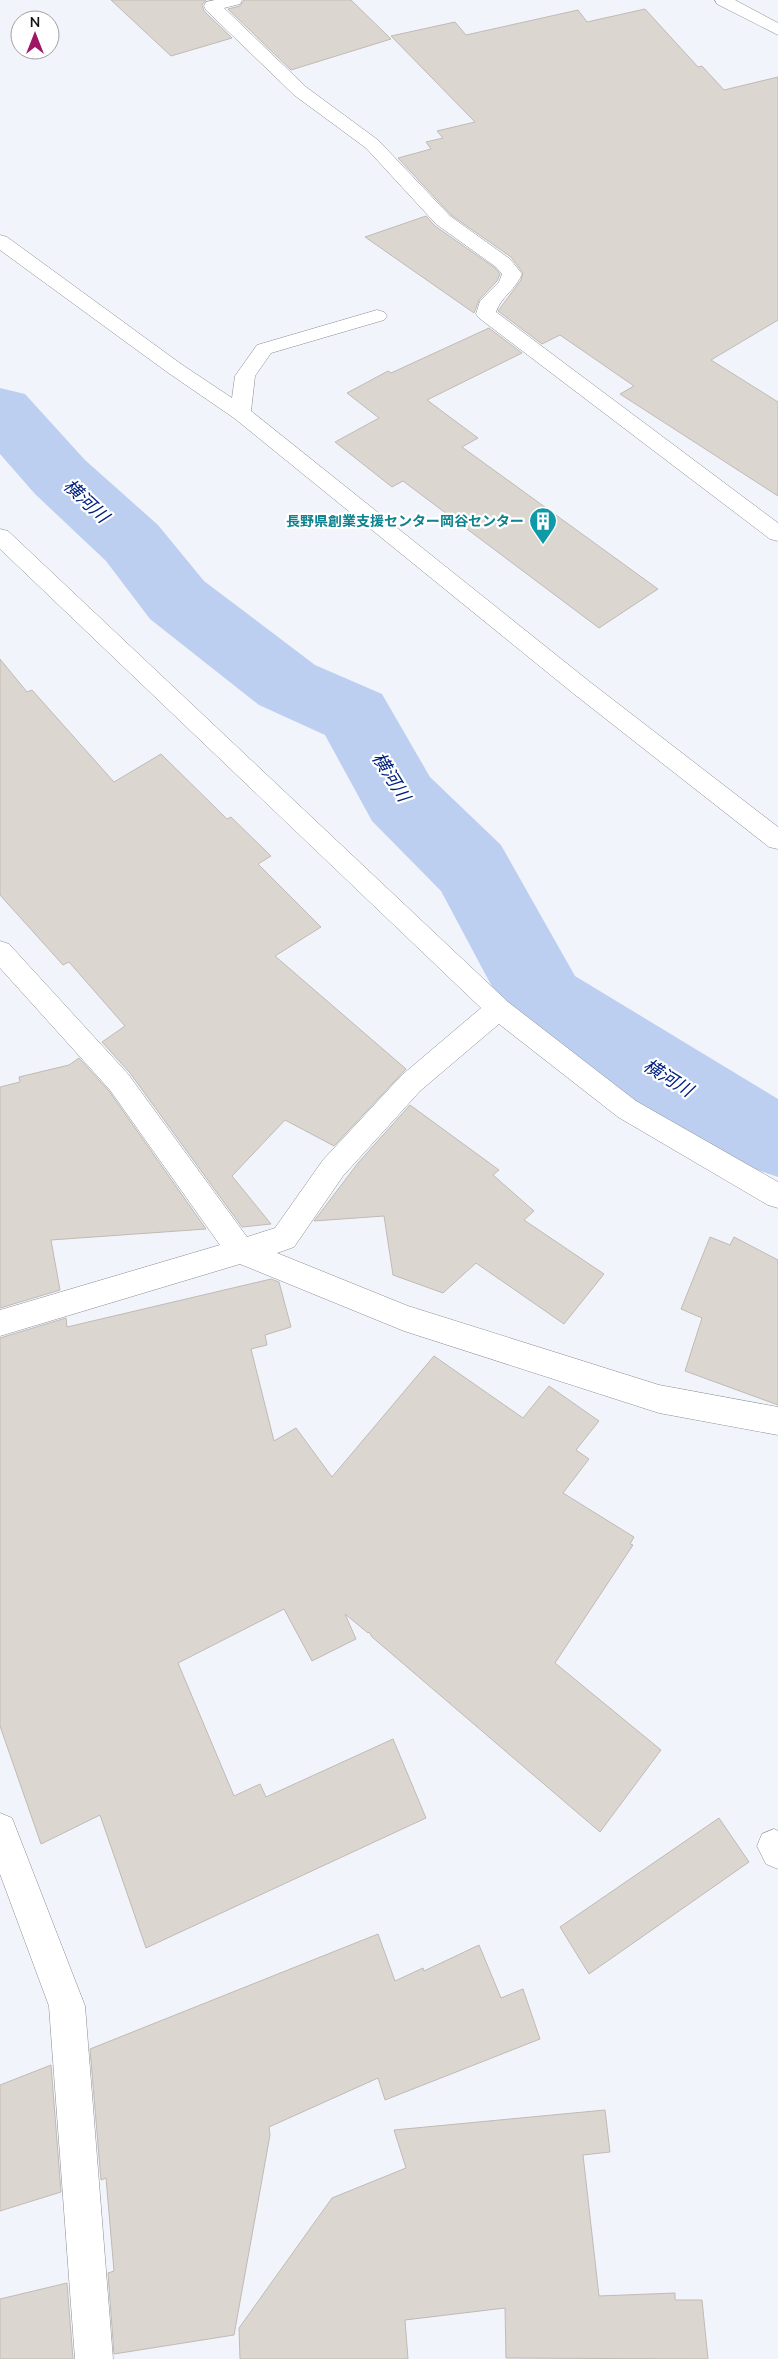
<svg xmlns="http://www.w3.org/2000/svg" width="778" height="2359" font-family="'Nunito Sans','Noto Sans JP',sans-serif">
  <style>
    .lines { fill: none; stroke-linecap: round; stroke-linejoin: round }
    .river { fill: #bdcff1; fill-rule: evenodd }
    .building { fill: #dcd6d0; stroke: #c1bab5 }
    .minor-casing { stroke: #8a8c93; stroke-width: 1 }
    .minor { fill: #fff; fill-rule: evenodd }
    .labels { text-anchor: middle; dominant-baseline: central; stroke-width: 4.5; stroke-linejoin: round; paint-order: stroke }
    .far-culture-label { font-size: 14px; font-weight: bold; fill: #0d838f; stroke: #fff; text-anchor: end }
    .water-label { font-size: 18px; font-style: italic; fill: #01217e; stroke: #fff }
  </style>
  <rect width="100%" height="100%" fill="#f2f4fc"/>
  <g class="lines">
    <path class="river" d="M0 388 25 394 85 460 158 525 204 581 315 665 382 694 430 777 501 845 575 976 778 1099V1177L711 1154 513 1026 441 891 372 821 325 735 259 705 150 619 106 561 35 494 0 454Z"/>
  </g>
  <g class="building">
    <path d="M111 0H206L202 5 204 11 232 38 171 56Z"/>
    <path d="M244 0H351L391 39 291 70 228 9 240 6Z"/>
    <path d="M645 9 698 67 702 66 724 90 778 77V320L711 360 778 402V496L620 394 634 386 560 335 542 344 498 311 521 280 523 273 511 257 451 215 398 158 431 149 426 142 443 138 437 131 475 122 391 36 455 22 466 35 578 10 587 22Z"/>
    <path d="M426 216 435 226 495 268 500 274 497 281 479 300 474 313 365 237Z"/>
    <path d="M489 328 522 353 427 400 478 438 462 447 658 589 599 628 403 481 392 487 335 442 379 418 347 393 388 371 391 373Z"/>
    <path d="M0 659 27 692 32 690 114 782 161 754 227 819 231 817 271 856 258 864 321 927 275 956 406 1069 334 1146 285 1120 232 1176 271 1224 242 1227 130 1073 102 1042 125 1026 69 962 63 965 0 895Z"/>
    <path d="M79 1058 109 1091 206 1229 51 1240 60 1290 0 1308V1087L20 1082 19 1077 69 1065Z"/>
    <path d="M410 1105 499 1170 493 1175 534 1211 524 1220 604 1274 564 1324 476 1263 443 1293 393 1275 384 1216 314 1221 358 1163Z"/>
    <path d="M710 1237 730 1245 734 1237 778 1260V1405L685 1371 702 1318 681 1309Z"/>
    <path d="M271 1279 279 1282 291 1327 265 1335 267 1345 251 1349 274 1441 296 1428 332 1477 434 1356 523 1418 549 1386 599 1421 576 1450 589 1459 563 1493 634 1537 630 1544 633 1545 555 1663 661 1750 600 1832 372 1637 369 1632 368 1633 345 1614 356 1639 312 1661 284 1609 178 1663 234 1796 260 1784 266 1797 393 1739 426 1818 146 1948 100 1815 41 1844 0 1726V1338L66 1318 67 1327Z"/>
    <path d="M719 1818 749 1862 589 1974 560 1927Z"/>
    <path d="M378 1934 395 1981 423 1968 424 1971 479 1945 501 1998 523 1989 540 2039 385 2100 378 2078 269 2127 270 2135 234 2335 114 2354 108 2273 114 2271 106 2178 101 2180 90 2049Z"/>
    <path d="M51 2065 61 2192 0 2211V2085Z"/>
    <path d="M605 2110 610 2152 583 2155 599 2296 675 2293V2300H702L708 2359 506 2358 505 2308 405 2320 408 2359H240L239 2328 332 2198 406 2168 394 2130Z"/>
    <path d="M67 2283 73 2359H0V2299Z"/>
  </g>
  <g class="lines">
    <g class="minor-casing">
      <g id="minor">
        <path d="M215 0H242L240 4 224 8 306 87 378 140 450 216 510 259 522 274C516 289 501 297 496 312L778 523V541L770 539 479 318 476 314 480 301 499 282 502 274 496 267 436 224 366 148 294 95 206 10 204 6 206 2Z"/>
        <path d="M715 0H735L778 23V35L717 4Z"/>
        <path d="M0 235 7 237 181 364 232 398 235 376 257 345 370 312 377 310 384 312 387 316 384 320 271 353 255 376 251 411 590 682 778 827V849L769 847 574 694 234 418 167 372 0 250Z"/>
        <path d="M0 529 8 531 508 1002 636 1101 778 1182V1208L768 1205 618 1117 499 1024 420 1091 343 1176 294 1247 277 1253 408 1306 659 1385 778 1407V1435L659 1413 404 1331 240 1264 0 1336V1310L220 1245 110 1090 0 968V941L9 944 128 1074 247 1237 275 1228 323 1160 402 1075 481 1008 0 549Z"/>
        <path d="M0 1813 12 1818 85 2006 113 2359H75L49 2006 0 1874Z"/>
        <path d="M774 1829 778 1831V1869L766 1864 757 1846 762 1834Z"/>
      </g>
    </g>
    <use href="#minor" class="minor"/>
  </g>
  <defs>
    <g id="building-pin" transform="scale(1.4375)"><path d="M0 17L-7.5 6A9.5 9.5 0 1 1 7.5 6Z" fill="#0f9aa8" stroke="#fff"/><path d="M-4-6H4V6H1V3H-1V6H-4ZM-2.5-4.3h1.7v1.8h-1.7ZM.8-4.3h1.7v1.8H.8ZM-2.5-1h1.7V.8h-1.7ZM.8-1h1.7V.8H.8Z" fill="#fff"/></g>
  </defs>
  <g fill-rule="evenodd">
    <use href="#building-pin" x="543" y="521"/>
  </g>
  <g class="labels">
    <g class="far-culture-label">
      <text x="524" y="521">長野県創業支援センター岡谷センター</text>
    </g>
    <g class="water-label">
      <text transform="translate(86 501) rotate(43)">横河川</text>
      <text transform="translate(391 777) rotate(58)">横河川</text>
      <text transform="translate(668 1078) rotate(32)">横河川</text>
    </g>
  </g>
  <g transform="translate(35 35)"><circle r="24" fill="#ffffff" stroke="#a1a1a2"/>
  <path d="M0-4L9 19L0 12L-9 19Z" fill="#9f1664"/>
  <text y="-8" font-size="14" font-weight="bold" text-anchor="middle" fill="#131417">N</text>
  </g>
</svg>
